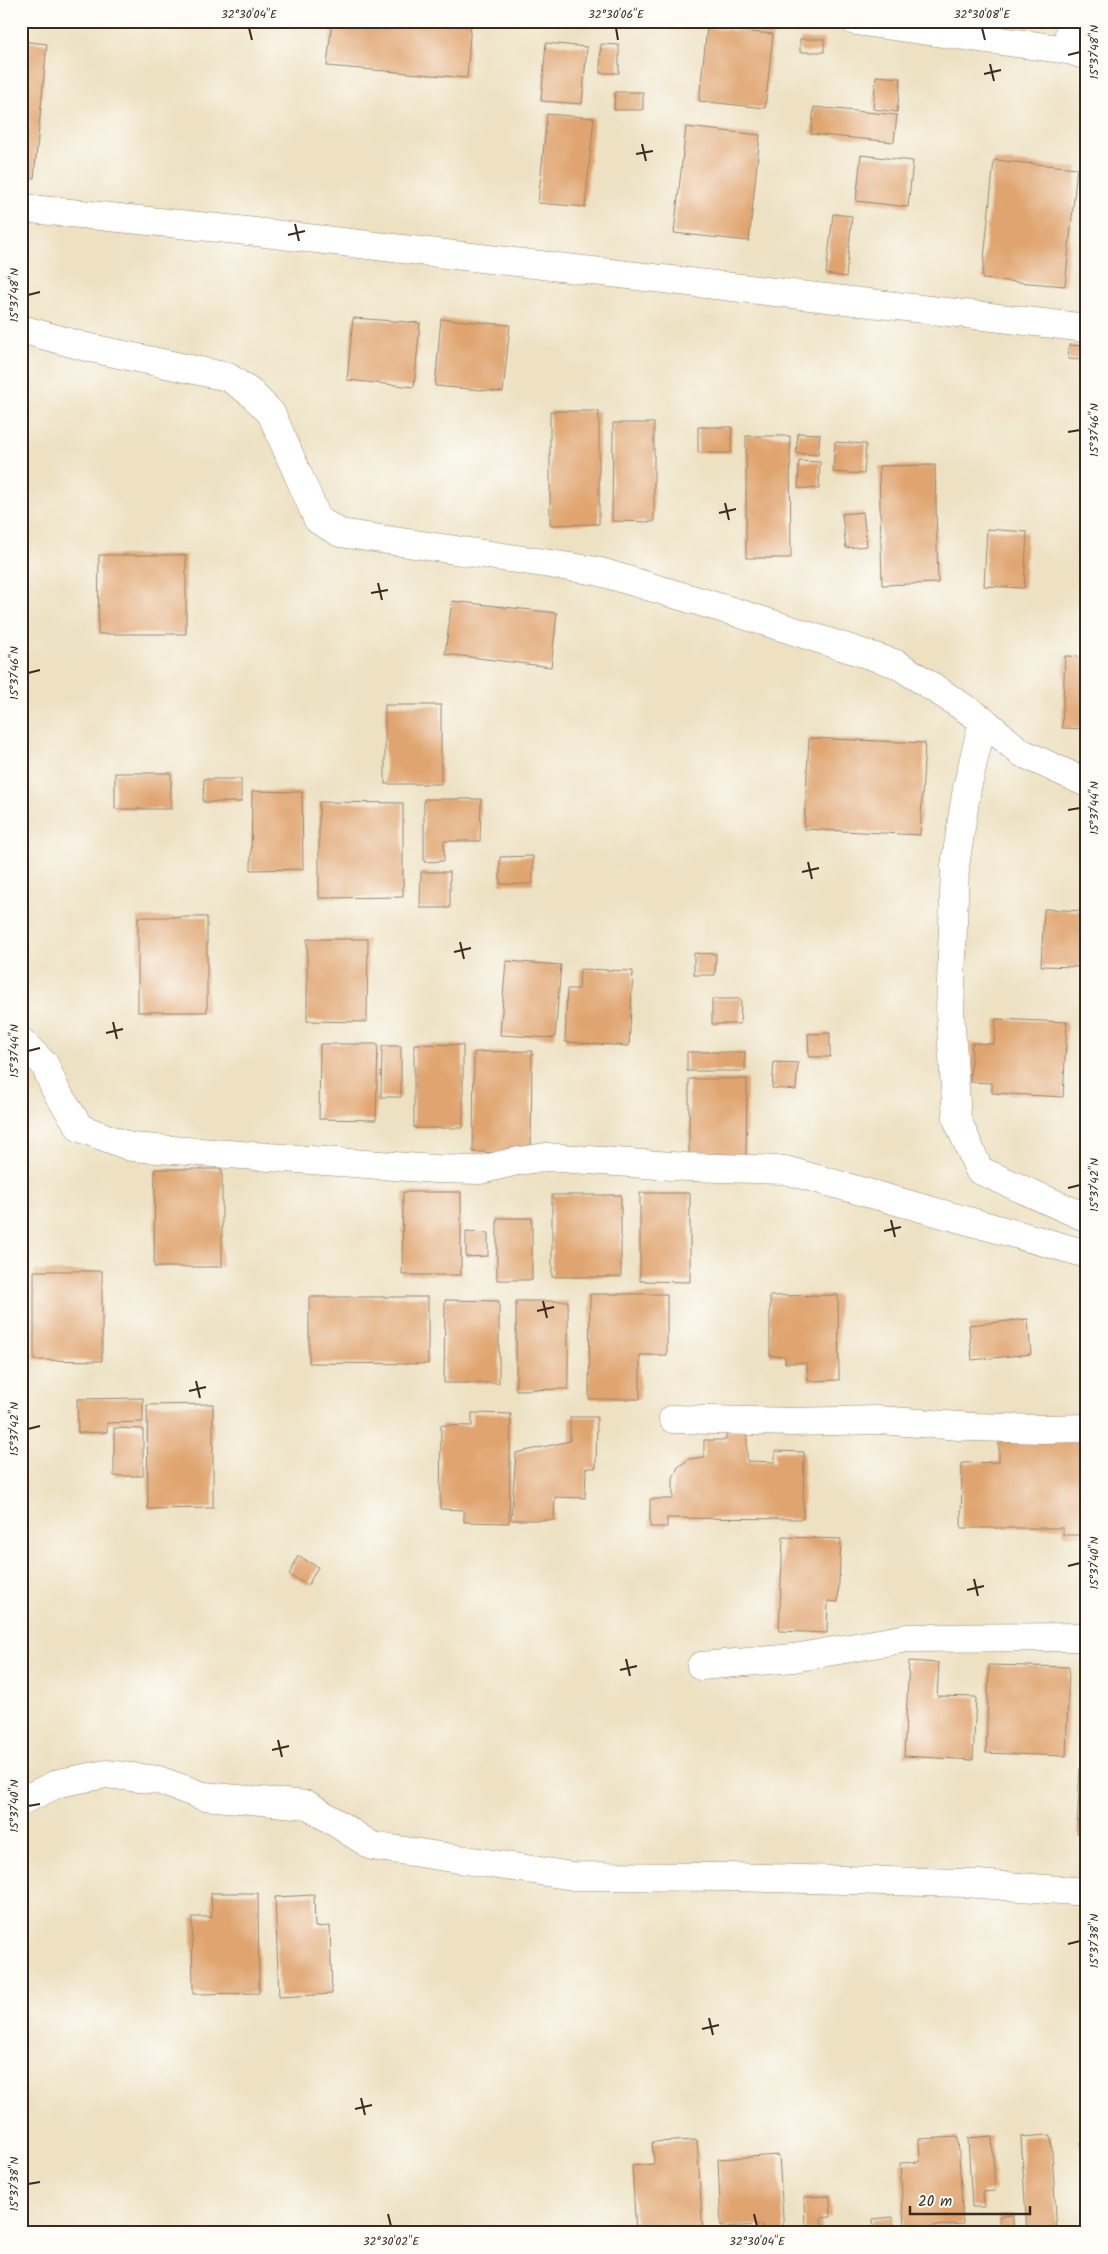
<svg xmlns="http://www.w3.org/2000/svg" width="1108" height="2254" font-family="Kalam,sans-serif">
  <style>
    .building { fill: #e0a470 }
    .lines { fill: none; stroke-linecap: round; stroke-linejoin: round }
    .street-casing { stroke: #948670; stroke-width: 29 }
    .street { stroke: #fff; stroke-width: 28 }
    .ticks { fill: none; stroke: #3b2a1e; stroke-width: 2 }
    .neatline { fill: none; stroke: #3b2a1e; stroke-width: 2 }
    .ticks-label { font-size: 12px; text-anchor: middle; fill: #3b2a1e }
  </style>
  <rect width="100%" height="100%" fill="#fdfcf7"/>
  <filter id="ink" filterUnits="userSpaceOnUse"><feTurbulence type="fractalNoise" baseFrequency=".02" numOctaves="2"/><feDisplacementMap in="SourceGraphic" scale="10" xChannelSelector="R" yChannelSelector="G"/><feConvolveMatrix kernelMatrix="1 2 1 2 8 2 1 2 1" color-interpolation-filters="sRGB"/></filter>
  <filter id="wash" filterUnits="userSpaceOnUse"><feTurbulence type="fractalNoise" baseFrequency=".0096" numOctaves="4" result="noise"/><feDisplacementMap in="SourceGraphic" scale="20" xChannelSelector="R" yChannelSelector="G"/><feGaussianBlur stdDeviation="1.12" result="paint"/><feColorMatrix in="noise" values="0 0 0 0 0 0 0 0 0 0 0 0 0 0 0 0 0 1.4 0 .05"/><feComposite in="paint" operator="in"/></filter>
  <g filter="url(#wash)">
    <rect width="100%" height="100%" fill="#ede1c2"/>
    <g id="blocks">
      <g class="building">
        <path d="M109 21H153V27Z"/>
        <path d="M332 21H471L467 78 327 66Z"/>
        <path d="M707 28 773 34 765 108 699 101Z"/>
        <rect x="800" y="39" width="24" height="13"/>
        <path d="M21 41 47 44 34 178 21 177Z"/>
        <path d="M546 43 587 47 582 104 541 101Z"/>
        <path d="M601 44 619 45V73H600Z"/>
        <path d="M876 76 901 78 897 112 873 109Z"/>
        <path d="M615 92H643V110H614Z"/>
        <path d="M814 107 897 115 894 142 811 134Z"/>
        <path d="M547 114 594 118 585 207 538 203Z"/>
        <path d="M686 127 760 135 749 241 674 233Z"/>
        <path d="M861 155 913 161 908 207 856 201Z"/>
        <path d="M994 160 1077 168 1065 286 982 279Z"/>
        <path d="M833 214 852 216 846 277 826 274Z"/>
        <path d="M353 318 420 323 414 387 347 380Z"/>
        <path d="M441 319 510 325 503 392 435 386Z"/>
        <path d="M1069 345 1082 346V360L1068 359Z"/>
        <path d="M550 411H599V524L550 525Z"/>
        <path d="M613 423H654V522L612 521Z"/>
        <path d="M698 427H732L731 453H698Z"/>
        <path d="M798 433 820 434 818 455 796 453Z"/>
        <path d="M746 436H790L791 558H746Z"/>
        <path d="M835 442 866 444 864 474 833 472Z"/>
        <path d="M799 461 820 462 819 489 798 488Z"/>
        <path d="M935 465 938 583 882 585 879 466Z"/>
        <path d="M863 512 867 546 846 548 842 514Z"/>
        <path d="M987 529 1027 532 1024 588 984 586Z"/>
        <path d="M99 555H186V634H98Z"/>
        <path d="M452 601 557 613 551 667 445 654Z"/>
        <rect x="21" y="635" width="2" height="67"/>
        <path d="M1065 656 1087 657V729L1062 728Z"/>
        <rect x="385" y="705" width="56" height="79"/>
        <path d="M809 738 925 743 920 835 804 829Z"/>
        <rect x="115" y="773" width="56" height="36"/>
        <path d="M204 779H241V802H203Z"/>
        <path d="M252 791 302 792 303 869 251 870Z"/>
        <path d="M424 799H481L480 841H444V861L424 862Z"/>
        <path d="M319 802 403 803V897L319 898Z"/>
        <path d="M533 856V884H500V857Z"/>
        <path d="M421 872H450V908H420Z"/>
        <path d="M1044 909 1083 911 1080 967 1041 966Z"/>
        <rect x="138" y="917" width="69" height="95"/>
        <path d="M307 939H368L367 1022 307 1021Z"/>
        <path d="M694 953 716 954 715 975H694Z"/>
        <path d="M506 961 561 965 555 1038 500 1035Z"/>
        <path d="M580 969 633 971 629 1046 565 1042 567 989H579Z"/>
        <path d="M712 999H741L740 1024H712Z"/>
        <path d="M996 1019 1067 1022 1063 1097 992 1093V1083L970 1082 972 1043 994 1044Z"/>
        <path d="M830 1033V1057H809L808 1034Z"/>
        <path d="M320 1044H378L376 1120 319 1119Z"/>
        <path d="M414 1044 463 1045V1128H414Z"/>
        <path d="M382 1046H401V1097H381Z"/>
        <path d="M532 1051 531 1153 473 1152 474 1052Z"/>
        <rect x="687" y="1052" width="58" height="19"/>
        <path d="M774 1062 798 1063 796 1090 772 1088Z"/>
        <path d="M689 1079H747L746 1156H689Z"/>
        <path d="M155 1169H222V1267H154Z"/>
        <path d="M403 1192H461V1275H402Z"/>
        <path d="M640 1193H690V1282L640 1281Z"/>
        <rect x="552" y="1195" width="69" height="82"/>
        <rect x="497" y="1218" width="35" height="62"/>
        <path d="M466 1232 488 1233V1256L466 1257Z"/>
        <path d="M34 1271H102V1361L34 1360Z"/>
        <path d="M590 1294H667V1355H640V1399H589Z"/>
        <path d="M838 1295 839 1380 808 1381 807 1363H785V1356H770V1296Z"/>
        <path d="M309 1297H428V1364L309 1363Z"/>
        <path d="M445 1300 499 1301V1383H444Z"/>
        <path d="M516 1301H568V1389L516 1390Z"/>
        <path d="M1028 1319 1031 1354 972 1360 969 1325Z"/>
        <path d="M143 1398V1422L107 1423V1432L78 1433 77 1399Z"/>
        <path d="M213 1404V1508L148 1509 147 1405Z"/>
        <path d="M472 1413 511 1414 509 1523 464 1522V1510L440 1509 441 1425 472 1426Z"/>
        <path d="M570 1417H597L596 1468H586L585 1498 555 1497 554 1520H511L516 1453 570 1441Z"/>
        <path d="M114 1428 143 1429V1476H114Z"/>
        <path d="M726 1431H747V1461L775 1462V1451L804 1452 803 1519 667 1518V1527H650V1499H673V1478L678 1467 689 1459 704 1457V1440H726Z"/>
        <path d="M999 1441H1087V1535H1063V1528H961L962 1463 999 1462Z"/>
        <path d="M783 1537 841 1539 838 1602 828 1601 827 1633 779 1631Z"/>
        <path d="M298 1556 318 1567 308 1585 289 1575Z"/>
        <path d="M909 1661 939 1663 937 1696 976 1697 973 1760 904 1756Z"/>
        <path d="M989 1665 1069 1667 1066 1756 986 1753Z"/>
        <path d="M1080 1768H1087V1834L1077 1833Z"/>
        <path d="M211 1893H258L259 1993 193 1994 192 1917H212Z"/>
        <path d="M314 1895 315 1927 330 1926 332 1994 279 1997 275 1897Z"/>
        <path d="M1051 2135 1057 2233H1027L1021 2137Z"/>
        <path d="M992 2136 995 2191 983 2192 984 2207H972L968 2138Z"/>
        <path d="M958 2137 963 2224 904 2228 900 2163 920 2162 919 2139Z"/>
        <path d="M697 2140 703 2233H636L632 2166 654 2164 652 2142Z"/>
        <path d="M1081 2142H1087V2230H1085Z"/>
        <path d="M779 2155 784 2233H762V2225L721 2227 718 2159Z"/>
        <path d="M830 2196 831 2217 821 2218 822 2230 805 2231 804 2197Z"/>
        <path d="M1013 2215V2233H1000L999 2216Z"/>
        <path d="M893 2217 894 2233H874L873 2219Z"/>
      </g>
    </g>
  </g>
  <g filter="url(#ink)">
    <use href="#blocks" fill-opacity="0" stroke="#948670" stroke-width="1"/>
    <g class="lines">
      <g class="street-casing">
        <g id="street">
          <path d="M855 21 1068 50 1087 56"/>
          <path d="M1068 50 1070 21"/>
          <path d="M21 208 238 230 1087 328"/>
          <path d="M21 329 86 347 228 377 251 393 271 413 318 520 340 533 597 571 738 613 897 664 983 720 1020 752 1087 783"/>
          <path d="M983 720 967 788 955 866 950 1012 957 1119 979 1170 1087 1218"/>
          <path d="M21 1041 45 1065 55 1089 80 1128 131 1147 435 1169 481 1170 513 1162 546 1157 686 1167 785 1170 1087 1254"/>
          <path d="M673 1419 792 1422 879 1420 973 1427 1042 1429 1087 1428"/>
          <path d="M701 1666 794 1658 907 1638 1087 1637"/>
          <path d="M21 1801 59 1783 106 1774 158 1780 203 1796 308 1805 372 1846 573 1876 727 1877 965 1883 1087 1892"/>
        </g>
      </g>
      <use href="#street" class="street"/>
    </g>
  </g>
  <path class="ticks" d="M249 28 252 40M616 28 618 40M982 28 985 40M1068 55 1080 52M990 64 994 81M984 74 1001 70M642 144 646 161M636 154 653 151M295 224 299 241M288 235 305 231M28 295 40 292M1068 432 1080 430M725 503 729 520M719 513 736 509M378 583 382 600M371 593 388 590M28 673 40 670M1068 810 1080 808M808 862 812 879M802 872 819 868M460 942 464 959M454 952 471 948M113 1022 117 1039M106 1033 123 1029M28 1051 40 1048M1068 1188 1080 1185M891 1220 895 1237M884 1231 901 1227M543 1301 547 1318M537 1311 554 1307M196 1381 200 1398M189 1391 206 1387M28 1429 40 1426M1068 1566 1080 1563M974 1579 978 1596M967 1590 984 1586M626 1659 630 1676M620 1670 637 1666M278 1740 282 1757M272 1750 289 1746M28 1806 40 1804M1068 1944 1080 1941M709 2018 713 2035M702 2029 719 2025M361 2098 365 2115M355 2109 372 2105M28 2184 40 2182M388 2214 391 2226M754 2214 757 2226"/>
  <rect width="1108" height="2254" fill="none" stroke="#fdfcf7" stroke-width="55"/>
  <path d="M910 2206v8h120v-8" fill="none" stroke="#3b2a1e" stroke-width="2.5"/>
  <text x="918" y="2206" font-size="15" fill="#3b2a1e" stroke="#fdfcf7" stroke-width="4" paint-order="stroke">20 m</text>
  <rect x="28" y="28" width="1052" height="2198" class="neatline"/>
  <g class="ticks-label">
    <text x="249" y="18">32°30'04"E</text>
    <text x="616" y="18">32°30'06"E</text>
    <text x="982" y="18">32°30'08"E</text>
    <text transform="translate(1094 52) rotate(-90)" y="4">15°37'48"N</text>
    <text transform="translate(14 295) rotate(-90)" y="4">15°37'48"N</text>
    <text transform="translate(1094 430) rotate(-90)" y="4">15°37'46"N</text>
    <text transform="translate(14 673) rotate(-90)" y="4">15°37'46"N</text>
    <text transform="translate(1094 808) rotate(-90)" y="4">15°37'44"N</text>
    <text transform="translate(14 1051) rotate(-90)" y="4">15°37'44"N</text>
    <text transform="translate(1094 1185) rotate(-90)" y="4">15°37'42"N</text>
    <text transform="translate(14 1429) rotate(-90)" y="4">15°37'42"N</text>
    <text transform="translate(1094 1563) rotate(-90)" y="4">15°37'40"N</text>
    <text transform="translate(14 1806) rotate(-90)" y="4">15°37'40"N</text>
    <text transform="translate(1094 1941) rotate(-90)" y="4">15°37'38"N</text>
    <text transform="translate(14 2184) rotate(-90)" y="4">15°37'38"N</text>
    <text x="391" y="2245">32°30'02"E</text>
    <text x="757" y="2245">32°30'04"E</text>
  </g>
</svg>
